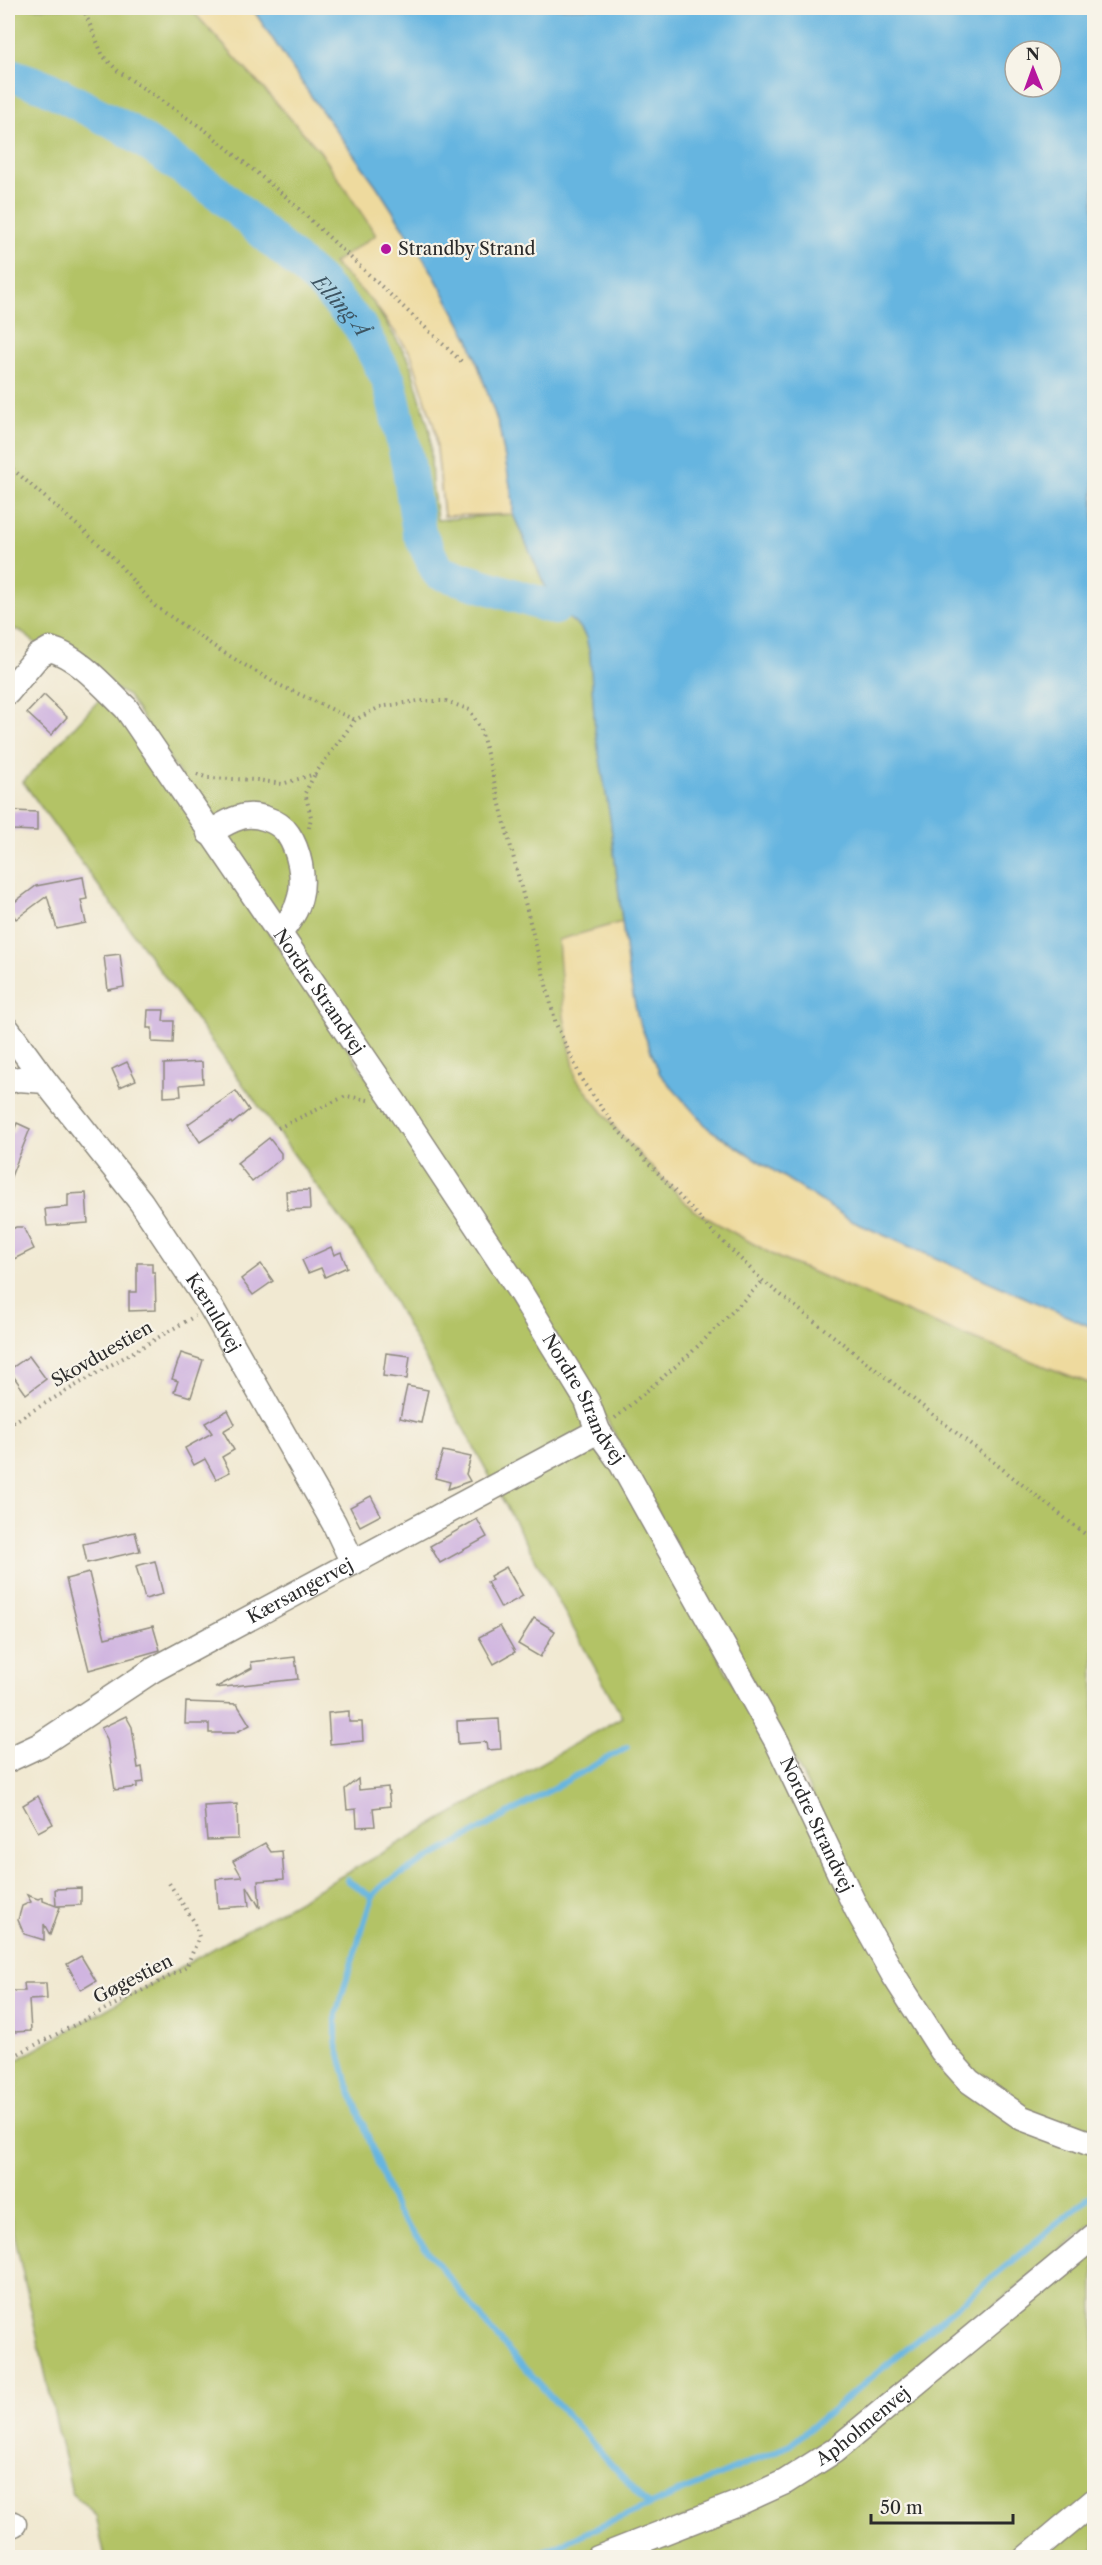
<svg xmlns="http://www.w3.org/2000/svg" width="1102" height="2565" font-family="'Libre Caslon Text',serif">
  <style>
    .green { fill: #b3c366; stroke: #6f7748; stroke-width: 1.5 }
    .sand { fill: #eeda9e; stroke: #8c8264; stroke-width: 1.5 }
    .water { fill: #66b5e0; stroke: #487086; stroke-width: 1.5; fill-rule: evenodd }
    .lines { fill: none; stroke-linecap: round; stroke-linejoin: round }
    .stream { stroke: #66b5e0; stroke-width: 6 }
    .river { stroke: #66b5e0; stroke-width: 34 }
    .building { fill: #d0b5e0 }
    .minor-casing { stroke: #8e8a7e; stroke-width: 27 }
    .path { stroke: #8e8a7e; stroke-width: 4; stroke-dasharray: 1.5 4.5; stroke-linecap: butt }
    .minor { stroke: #fff; stroke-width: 24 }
    .poi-dot { fill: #b5179e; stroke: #f7f3e8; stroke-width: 2 }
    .labels { text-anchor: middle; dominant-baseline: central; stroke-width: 4.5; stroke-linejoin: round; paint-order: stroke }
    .poi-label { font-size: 18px; fill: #2b2b2b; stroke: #f7f3e8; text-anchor: start }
    .street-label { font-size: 18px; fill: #2b2b2b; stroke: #f7f3e8 }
    .water-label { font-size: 20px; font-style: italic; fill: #3d5461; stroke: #f7f3e8 }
  </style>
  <rect width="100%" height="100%" fill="#f7f3e8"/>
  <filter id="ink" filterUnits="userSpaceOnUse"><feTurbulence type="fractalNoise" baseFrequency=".0167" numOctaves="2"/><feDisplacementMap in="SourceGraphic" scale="12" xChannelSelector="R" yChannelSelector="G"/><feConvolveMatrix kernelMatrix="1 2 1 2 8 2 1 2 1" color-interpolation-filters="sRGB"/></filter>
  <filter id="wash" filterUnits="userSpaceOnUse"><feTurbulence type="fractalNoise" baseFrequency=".008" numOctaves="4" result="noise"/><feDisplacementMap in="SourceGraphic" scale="24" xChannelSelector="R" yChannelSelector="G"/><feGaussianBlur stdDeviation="1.35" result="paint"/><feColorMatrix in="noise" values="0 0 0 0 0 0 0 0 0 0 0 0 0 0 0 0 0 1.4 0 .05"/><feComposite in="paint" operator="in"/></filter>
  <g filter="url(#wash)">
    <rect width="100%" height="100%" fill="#f1e9d2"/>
    <g class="green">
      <path d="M8 8H190L320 151 377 235 334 263 373 302 409 360 430 432 432 484 437 520 513 514 555 608 580 627 586 637 590 655 595 730 610 817 622 922 559 940 576 1078 621 1135 693 1210 779 1258 948 1329 1094 1385V2136L1031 2112 987 2085 961 2059 901 1970 784 1739 604 1415 128 696 39 646 19 630 8 629Z"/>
      <path d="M101 698 122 716 513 1293 587 1415 584 1429 596 1451 608 1456 938 2057 1094 2154V2222L831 2443 740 2497 582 2557H105L96 2515 72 2493 8 2207V2065L622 1717 372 1262 23 782Z"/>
      <path d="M1094 2245V2557L620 2558 743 2510Z"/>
    </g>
    <g class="sand">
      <path d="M190 8H252L311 96 376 185 431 270 469 339 499 426 513 501V514L444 516 435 430 411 354 373 302 333 263 376 235 320 151Z"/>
      <path d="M622 922 628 971 638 1018 660 1074 709 1129 852 1221 1094 1328V1385L948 1329 779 1258 693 1210 621 1135 576 1078 564 1017 558 940Z"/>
    </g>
    <path class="water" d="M252 8H1094V1328L852 1221 709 1129 660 1074 638 1018 628 971 610 817 595 730 590 655 586 637 580 627 555 608 513 514V501L499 426 469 339 431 270 376 185 311 96ZM1015 51H1051V87H1015Z"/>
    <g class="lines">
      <g class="stream">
        <path d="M627 1747 385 1883 372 1897 336 2014V2041L348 2084 396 2211 494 2334 649 2506"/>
        <path d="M347 1880 372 1897"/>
        <path d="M527 2558 790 2445 1094 2193"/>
      </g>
      <path class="river" id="s1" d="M8 74 46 87 128 130 218 193 318 280 359 325 389 381 408 463 419 532 438 572 555 608"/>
    </g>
    <g id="blocks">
      <g class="building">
        <path d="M44 695 67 717 51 735 27 713Z"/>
        <path d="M13 811 37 812V831L12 830Z"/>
        <path d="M83 877 87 899 81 900 86 923 57 929 47 896 16 919 8 907 36 886Z"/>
        <path d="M120 954 124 987 108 990 104 956Z"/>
        <path d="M148 1010H164L163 1021H174L173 1043 152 1042V1028H147Z"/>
        <path d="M127 1062 136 1080 120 1087 112 1069Z"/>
        <path d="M202 1062 203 1083 180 1085 181 1096 164 1097V1064Z"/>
        <path d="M236 1091 249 1110 232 1124 231 1122 200 1142 188 1124Z"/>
        <path d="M17 1123 30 1129 8 1184V1131L13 1133Z"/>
        <path d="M269 1138 281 1153V1159L252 1182 237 1163Z"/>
        <path d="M309 1190 310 1209 287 1210 286 1191Z"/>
        <path d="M86 1193 88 1223 47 1226 45 1209 68 1207V1194Z"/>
        <path d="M16 1227H23L34 1249 8 1262V1231Z"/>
        <path d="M331 1247 334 1255 341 1252 347 1267 325 1277 321 1268 308 1273 302 1260Z"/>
        <path d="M137 1263H152V1272H155L156 1310 129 1311V1292H137Z"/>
        <path d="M261 1264 273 1281 253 1295 241 1279Z"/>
        <path d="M181 1353 203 1360 191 1397 174 1392 178 1381 172 1379Z"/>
        <path d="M386 1353 410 1356 407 1379 383 1376Z"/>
        <path d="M29 1356 46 1379 26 1394 9 1370Z"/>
        <path d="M407 1386 428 1390 421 1423 400 1418Z"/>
        <path d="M228 1410 235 1424 223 1431 234 1450 222 1457 230 1472 216 1479 205 1459 194 1465 185 1448 212 1433 205 1423Z"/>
        <path d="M443 1451 471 1457 466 1474 470 1481 448 1489 450 1482 435 1478Z"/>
        <path d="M371 1496 381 1515 360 1526 350 1507Z"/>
        <path d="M477 1519 487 1537 440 1563 430 1546Z"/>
        <path d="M135 1532 140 1551 87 1563 83 1544Z"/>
        <path d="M155 1561 163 1594 145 1599 136 1566Z"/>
        <path d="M506 1567 523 1596 501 1608 487 1582 492 1580 490 1576Z"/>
        <path d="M89 1573 105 1638 153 1626 160 1650 89 1670 66 1579Z"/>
        <path d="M534 1618 555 1631 540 1657 518 1644Z"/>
        <path d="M500 1626 515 1652 494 1664 479 1637Z"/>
        <path d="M295 1657 298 1679 215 1688 252 1668 251 1662Z"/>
        <path d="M186 1702 237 1704 250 1725 235 1733H209V1724H185Z"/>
        <path d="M349 1711V1722H362L363 1741 330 1744 328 1713Z"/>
        <path d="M126 1716 132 1727 138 1768 142 1767 144 1782 137 1783V1787L115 1790 107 1739 101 1728Z"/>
        <path d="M499 1719 501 1749 487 1750 486 1742 458 1744 457 1721Z"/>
        <path d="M358 1779 359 1790 388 1787 390 1806 373 1808 375 1826 357 1827 356 1809 347 1810 345 1789Z"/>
        <path d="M38 1796 53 1824 38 1832 23 1805Z"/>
        <path d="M237 1804 238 1839 207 1840 204 1806Z"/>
        <path d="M265 1843 271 1852 282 1851 284 1879 258 1881 260 1908 247 1886 249 1906 218 1908 216 1879 242 1877 233 1861Z"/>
        <path d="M81 1888V1905L57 1906 60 1907 50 1935 44 1924V1940L24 1934 18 1920 22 1906 31 1902 27 1895 38 1899 43 1897V1901L56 1906 55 1889Z"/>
        <path d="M81 1956 96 1981 81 1990 67 1964Z"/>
        <path d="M24 1983H46L47 1999 29 2000 31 2031 14 2032 13 2028H8V2005H12L11 1991H25Z"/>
      </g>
    </g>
  </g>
  <g filter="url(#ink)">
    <use href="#blocks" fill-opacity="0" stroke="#8e8a7e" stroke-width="1.5"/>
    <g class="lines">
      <g class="minor-casing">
        <g id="minor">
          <path id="s2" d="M8 692 38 656 50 649C79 657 105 688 126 708L397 1106 519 1290 587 1401 598 1431 621 1463 777 1742 857 1910 893 1974 942 2051 969 2081 1022 2118 1094 2145"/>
          <path d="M209 833C218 828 228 821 238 818 254 812 279 820 288 834 299 850 305 878 300 897 297 911 289 921 280 933"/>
          <path d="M8 1030 45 1081"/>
          <path id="s3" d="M8 1081 19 1079 45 1081 141 1202 211 1307 334 1523 353 1563"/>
          <path id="s4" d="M8 1760 40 1745 153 1670 598 1431"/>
          <path d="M8 2526 14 2524"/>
          <path id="s5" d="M598 2558 741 2502 785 2482 834 2451 1094 2236"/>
          <path d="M1026 2558 1094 2501"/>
        </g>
      </g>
      <g class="path">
        <path d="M83 8 103 56 118 71 205 130 286 197 462 362"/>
        <path d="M8 465 109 553 155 606 221 651 277 684 355 720"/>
        <path d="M197 774 208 778 257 780 282 784 315 774 355 720 380 707 418 701H446L470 710 481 730 556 1024 583 1082 618 1130 709 1228 763 1281 1094 1541"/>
        <path d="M309 828 311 817 305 793 315 774"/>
        <path d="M278 1128 346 1096 368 1100"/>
        <path d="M615 1418 690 1354 763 1281"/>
        <path d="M8 1425 195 1316"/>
        <path d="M8 2059 186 1968 199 1937 195 1923 169 1883"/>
      </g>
      <use href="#minor" class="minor"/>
    </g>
  </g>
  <circle class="poi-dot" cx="386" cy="249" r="6"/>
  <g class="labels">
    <g class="poi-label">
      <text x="398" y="249">Strandby Strand</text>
    </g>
    <g class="street-label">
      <text stroke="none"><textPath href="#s2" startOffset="501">Nordre Strandvej</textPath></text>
      <text stroke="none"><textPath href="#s3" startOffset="324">Kæruldvej</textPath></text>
      <text transform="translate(102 1354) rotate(-30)">Skovduestien</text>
      <text stroke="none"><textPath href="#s2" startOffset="987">Nordre Strandvej</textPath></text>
      <text stroke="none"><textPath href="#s4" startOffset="338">Kærsangervej</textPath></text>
      <text stroke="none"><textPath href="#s2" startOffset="1473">Nordre Strandvej</textPath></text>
      <text transform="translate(133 1979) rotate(-27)">Gøgestien</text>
      <text stroke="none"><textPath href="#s5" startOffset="298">Apholmenvej</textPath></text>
    </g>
    <g class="water-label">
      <text stroke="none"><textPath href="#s1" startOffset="410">Elling Å</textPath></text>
    </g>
  </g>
  <rect width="1102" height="2565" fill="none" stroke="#f7f3e8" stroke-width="30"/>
  <g transform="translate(1033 69) rotate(359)"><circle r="28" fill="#f7f3e8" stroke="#a5a39c" stroke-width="1.5"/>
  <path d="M0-4.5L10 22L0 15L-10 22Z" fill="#b5179e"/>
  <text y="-9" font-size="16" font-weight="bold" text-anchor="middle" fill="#2b2b2b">N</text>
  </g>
  <path d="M871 2514v9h142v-9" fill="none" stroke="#2b2b2b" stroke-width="3"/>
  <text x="880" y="2514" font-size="18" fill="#2b2b2b" stroke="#f7f3e8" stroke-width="4.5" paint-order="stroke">50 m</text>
</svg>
